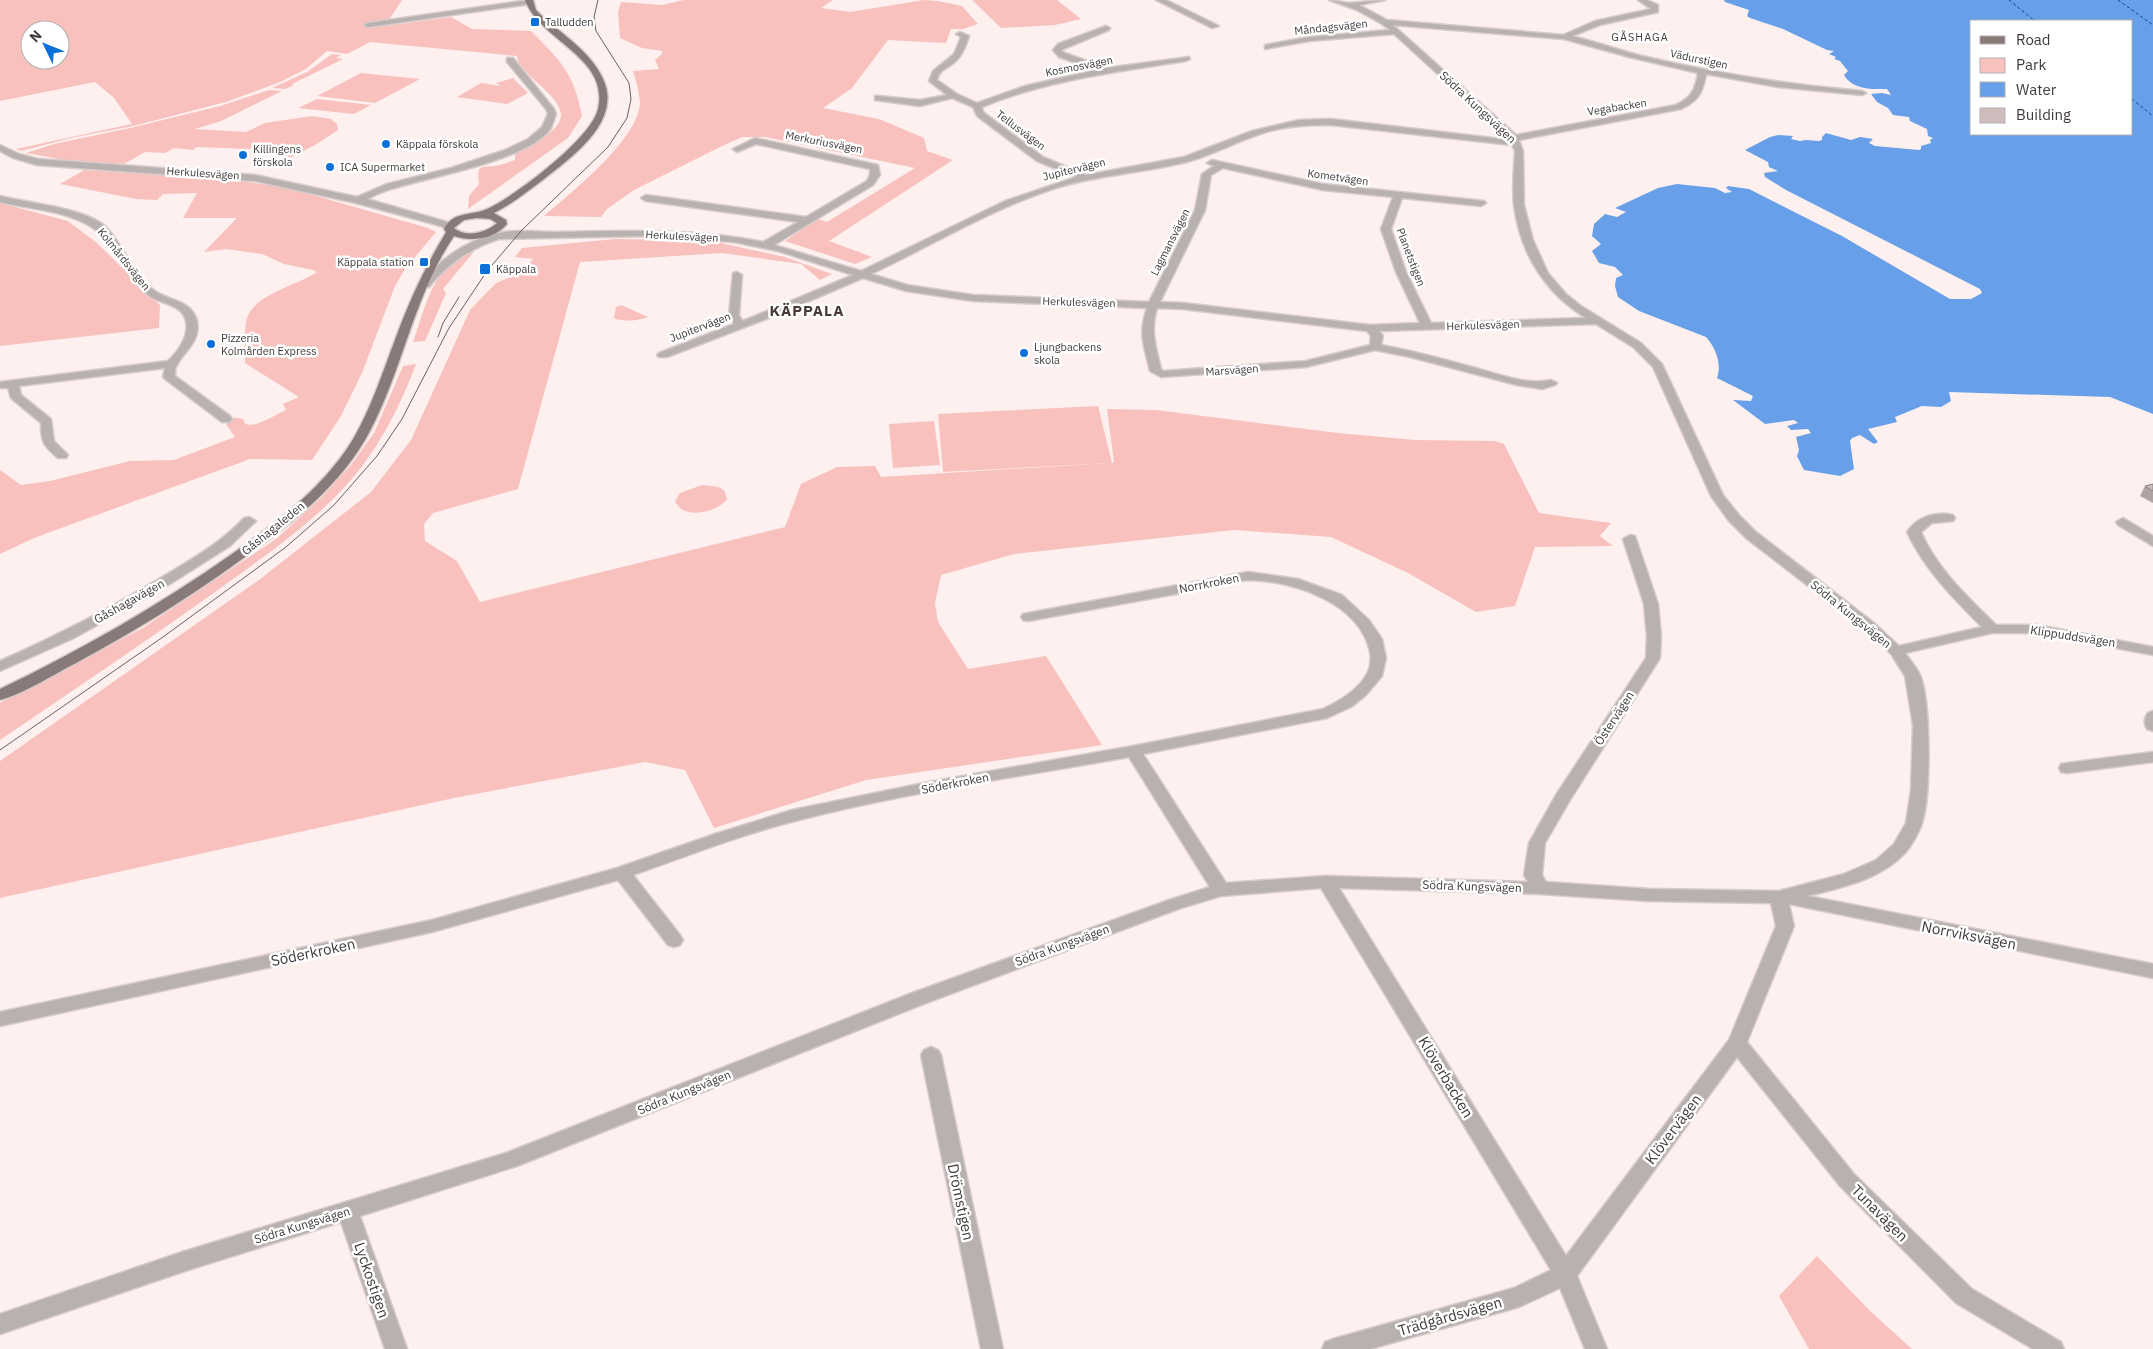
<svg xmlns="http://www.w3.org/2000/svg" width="2153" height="1349" font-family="'IBM Plex Sans',sans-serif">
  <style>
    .green { fill: #f8c1bd; fill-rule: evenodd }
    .water { fill: #67a0e9; fill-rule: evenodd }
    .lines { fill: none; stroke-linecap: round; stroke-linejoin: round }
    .ferry { stroke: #064384; stroke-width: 1; stroke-dasharray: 3 2.5; stroke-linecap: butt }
    .minor-casing { stroke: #d8cccb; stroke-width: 3 }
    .major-casing { stroke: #d8cccb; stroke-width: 3 }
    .minor { fill: #b8b1b0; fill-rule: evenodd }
    .major { fill: #877a79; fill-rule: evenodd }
    .tram { stroke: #6a6262; stroke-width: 1 }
    .wall { fill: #b1a3a2 }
    .building { fill: #cebdbc; stroke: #908484 }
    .poi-dot { fill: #0b71d9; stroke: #fff; stroke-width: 2 }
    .labels { text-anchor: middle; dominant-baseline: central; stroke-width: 5; stroke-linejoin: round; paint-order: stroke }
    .far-poi-label { font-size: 11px; fill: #413a3a; stroke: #fff; text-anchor: start }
    .far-street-label { font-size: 11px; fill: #413a3a; stroke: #fff }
    .far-neighbourhood-label { font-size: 11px; letter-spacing: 1px; fill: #473938; stroke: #fff }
    .street-label { font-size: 12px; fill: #413a3a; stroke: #fff }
    .far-district-label { font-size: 15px; font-weight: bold; letter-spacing: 1px; fill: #473938; stroke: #fff }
    .near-street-label { font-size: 15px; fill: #413a3a; stroke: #fff }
  </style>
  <rect width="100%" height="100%" fill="#fef0ef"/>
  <g class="green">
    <path d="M0 0H402L385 26 451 17 472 29 531 31C560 60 574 73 582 116L568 138 468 209 469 196 479 184C477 165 479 167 495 166 502 165 509 162 515 160V155L512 154C526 148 562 132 561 114 559 99 539 85 529 75 524 69 517 64 517 56L370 42 347 54 327 51 306 69 280 82 226 102 133 126 71 138 21 151 16 149 132 124 114 98 95 82 0 101ZM30 30H60V60H30Z"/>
    <path d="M684 0H833L821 8 850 12 924 0 938 1 962 6 978 24 963 29H951L946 43 888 40 852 88 823 108 879 119 924 138 927 151 953 160 829 241 872 257 855 264 785 241 818 219 827 222 915 168 765 137H742L720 147 634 190 607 209 601 217 544 216C571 193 640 138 640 102 639 92 636 80 633 71L659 69 655 60 662 54V51L642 48 620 38 618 12 621 2 662 5Z"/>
    <path d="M972 0H1057L1081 19 1055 25 1001 28Z"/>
    <path d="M332 54 341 55 336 58 343 59 292 84 294 85 285 89 272 88 307 72Z"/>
    <path d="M361 73 420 79 375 103 317 96Z"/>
    <path d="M513 78 528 93 507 104 457 97 481 83 501 86 496 83Z"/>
    <path d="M269 90 282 91 221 121 195 129 246 132 265 123 312 116 331 119 337 124 338 130 315 145 292 157H282L280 154 250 149 197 147 193 150 174 148 165 153 145 152 124 164 64 160 26 153 54 144 130 128 220 106Z"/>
    <path d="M317 99 371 105 354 114 298 108Z"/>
    <path d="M84 170 208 177 285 187 428 228 436 232 405 269 395 286 362 373 341 416 312 460 250 459 34 538 0 554V470L21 485 50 481 130 461 174 460 235 437 226 424C229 417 238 416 244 420L245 424C257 428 274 415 286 410L283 404 299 397 245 363C245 350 244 336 246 323 249 295 297 286 317 272L313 270 284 264 262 254 226 249 204 252 237 218H183L197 193 163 194 157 200 136 199 60 184Z"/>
    <path d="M0 203 68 221 97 243 160 305 159 328 0 346Z"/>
    <path d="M615 239 707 240 785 257 832 274 820 280 801 264 722 253 580 262 518 489 433 513 424 524 425 541 457 561 480 602 785 527 801 484 837 467 875 466 881 477 1110 463 943 472 938 414 1098 406 1112 463 1114 462 1107 409 1156 410 1338 433 1415 440 1495 441 1504 444 1539 513 1611 523 1600 536 1613 546 1535 547 1515 606 1476 612 1408 573 1331 537 1234 530 1014 554 941 575 935 603 938 622 968 669 1046 656 1102 745 866 780 714 828 685 770 645 762 454 798 0 898V761L259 580 371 492 411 440 470 310 496 283 520 273 533 259 515 257 522 248Z"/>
    <path d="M477 248 443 289 446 293 425 341 413 342C421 320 427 292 442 273 451 262 464 255 477 248Z"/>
    <path d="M621 305 648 317C640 321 622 322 614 318L616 307Z"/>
    <path d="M416 364C399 410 374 458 339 493 302 531 258 561 215 592 144 643 72 691 0 740V703L143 628 276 539 321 498 351 465 374 433 403 366Z"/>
    <path d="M934 421 940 465 893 468 889 424Z"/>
    <path d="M702 485 718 487 724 490 727 499C718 512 683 521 675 501L680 493Z"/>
    <path d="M1817 1256 1871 1312 1912 1349H1809L1779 1296Z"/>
  </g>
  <path class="water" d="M1724 0H2153V414L2110 397 1949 392 1951 401 1941 407 1922 406 1895 417 1897 422 1868 429 1878 442 1874 444 1860 435 1852 438 1850 441 1854 469 1840 476 1804 470 1797 456 1799 450 1796 437 1811 433 1808 429 1791 430 1787 426 1798 423 1794 420 1765 424 1733 400 1751 401 1753 396 1717 378C1722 364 1716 348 1706 337L1639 311 1618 297 1615 286 1616 278 1623 275 1615 267 1599 263 1592 251 1601 244 1592 236 1594 224 1605 214 1617 217 1626 212 1615 208 1658 188 1677 184 1715 188 1725 193 1732 192 1726 188 1728 186 1749 189 1842 236 1950 299H1971L1982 293 1980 289 1786 190 1765 177 1764 173 1778 171 1769 167 1768 162 1745 150 1770 137 1778 135 1793 136 1791 139 1800 141 1806 140 1819 141 1822 140V137L1826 133 1851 140 1860 137 1873 139 1869 143 1875 146 1919 150 1921 149V146L1931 143 1930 140 1933 138 1928 136 1927 129 1910 121 1909 117 1893 115 1888 108 1877 102 1871 94 1882 93 1891 95 1887 89C1876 89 1853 91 1844 75L1848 71 1840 61 1834 59 1836 57 1829 54 1834 51 1827 50 1783 29 1750 18 1747 16 1749 10 1725 2ZM1972 21H2132V134H1972Z"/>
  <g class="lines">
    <g class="ferry">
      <path d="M2009 0 2035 21"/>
      <path d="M2118 0 2153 25"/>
      <path d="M2132 99 2153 116"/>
    </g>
    <g class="minor-casing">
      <g id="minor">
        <path d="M529 0 534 2 530 4 368 27 364 25 368 23Z"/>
        <path d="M1156 0H1166L1219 26 1212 28Z"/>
        <path d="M1329 0 1349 3 1385 0 1359 5 1387 20 1563 35 1595 21 1651 9 1638 0H1647L1658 5V12L1600 25 1572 36C1596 42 1619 50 1642 56 1715 73 1788 85 1862 91L1866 93 1862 95 1778 87 1706 74C1703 93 1698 101 1681 109L1519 140 1523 151 1524 205 1533 240 1548 273 1566 294 1581 306 1641 343 1662 364 1723 495 1739 515 1756 532 1874 623 1899 646 1982 627C1953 598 1925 570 1907 532 1917 517 1935 511 1953 515L1955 518 1953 521 1932 523 1921 532C1938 570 1967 596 1996 625H2037L2153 647V655L2037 633H1992L1905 653C1910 660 1917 668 1920 675 1931 700 1931 798 1922 823 1919 833 1911 846 1905 853 1880 880 1842 887 1808 896L2153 964V978L1789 904 1794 926 1747 1042 1854 1174 1972 1289 2061 1342 2064 1349H2033L1956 1303 1840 1186 1737 1057 1577 1276 1607 1349H1585L1560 1288 1519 1307 1370 1349H1322L1325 1342 1333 1339 1514 1288 1551 1270 1321 888 1221 896 1181 908 926 1003 517 1166 360 1216 407 1349H385L341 1222 182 1272 0 1334V1314L182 1252 506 1153 912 993 1169 900 1210 887 1129 757C1017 777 904 793 795 821 740 835 687 856 633 875L680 935 683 940 680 945 674 947 668 945 618 880 432 932 0 1026V1012L432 920 617 868 715 834 792 810 924 783 1133 746 1323 709C1344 699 1376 680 1370 652 1360 603 1294 581 1249 580 1230 580 1201 589 1181 593 1130 602 1079 612 1028 621L1023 620 1021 617 1023 614 1248 572 1298 579 1342 595 1369 620 1382 639 1386 658 1382 676 1366 695 1351 707 1327 718 1143 754 1226 883 1326 876 1528 882 1524 875 1529 843 1556 795 1646 658 1647 636 1644 604 1623 539 1630 535 1635 536 1658 604 1661 636 1660 658 1570 800 1545 843 1542 875 1546 882 1649 889 1779 891 1844 874 1876 860 1894 844 1906 823 1911 790 1913 725 1905 676 1891 654 1864 629 1746 538 1729 521 1711 496 1653 367 1633 347 1596 324 1379 331 1383 336 1381 345C1410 350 1439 358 1468 366 1494 372 1525 386 1551 380L1557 383 1555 385 1542 389 1517 385 1410 357 1375 350 1306 367 1161 377 1150 371C1144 346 1138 333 1147 308L973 301 906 291 863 278 774 316 667 357H659L657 355 659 353 734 324 729 316 733 273 737 272 742 275 739 316 743 321 853 275 778 251 734 242 648 236 499 239C471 248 447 264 429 287H421L420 285C438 260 465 242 494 234 512 229 536 232 555 232 624 231 695 228 763 242L798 222 646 201 641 198 646 195 806 217 867 181 870 175V169L756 144 737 152 733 149 755 138 878 165 880 175 873 185 774 245 861 271 1005 201 1076 177 1037 161 977 116 973 107 952 98 920 106 875 100V96H878L920 100 947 95 929 81 933 71 954 54 961 37 956 34 960 32 969 36C966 45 963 54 956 61 949 68 939 69 937 80L957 94 977 103 1025 86 1096 70 1059 57 1053 50 1058 44 1106 26 1110 28 1109 30 1061 50 1065 53 1106 68 1189 57 1190 59 1186 61C1116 72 1047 80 982 107L983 112 1043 157 1086 175 1184 157 1252 131 1299 120 1331 119 1510 140 1394 34 1309 41 1265 49V45L1309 37 1390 30 1382 24 1357 10ZM1393 25 1564 39 1629 57 1698 73C1695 90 1692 97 1676 105L1516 135ZM1331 125 1512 145 1515 151C1514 169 1512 188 1514 205 1520 253 1545 293 1586 318L1431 323 1406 272 1391 229 1402 198 1481 206 1486 203 1484 201 1323 184 1212 160 1207 163 1214 166 1202 174 1195 210 1149 302 973 295 907 285 871 274C933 245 991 209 1056 188 1100 174 1146 173 1190 161 1214 154 1236 142 1260 134 1283 126 1307 125 1331 125ZM1223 168 1323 190 1393 197 1381 229 1396 272 1420 323 1370 325 1183 303 1160 302 1205 210 1211 175ZM1157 308 1183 309 1367 331 1371 336 1370 345 1306 361 1163 371 1161 369C1156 347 1150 331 1157 308ZM1339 888 1540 894 1649 901 1771 903 1776 926 1729 1040 1566 1256Z"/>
        <path d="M507 58H513L554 109 556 114C554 119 553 124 551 128 532 159 430 177 395 188 385 190 376 195 367 199L447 222 454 228 449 231 441 226 356 203 255 181 37 165 13 158 0 151V145L19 154 38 159 255 175 357 197 387 184 451 168 505 150 528 139 542 127 548 114 546 109 507 62Z"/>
        <path d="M0 196C27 203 86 208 106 227 124 246 133 275 155 291 169 301 192 300 197 321 201 341 185 350 177 365 175 367 175 373 175 376L230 416 232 419 230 422H222L165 379 163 377 165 368 19 386 21 395 51 419 54 441 68 455 66 458H58C43 445 41 442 41 423L11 398 8 388H0V382L168 361C179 351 191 333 185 318 179 303 158 304 147 294 125 276 111 237 88 225 62 210 29 209 0 202Z"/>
        <path d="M249 517 256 521 230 546 162 589 74 638 0 671V661C56 636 111 608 164 576 192 559 221 543 244 518Z"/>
        <path d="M2123 518 2153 536V546L2118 525 2116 522Z"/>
        <path d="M2153 711V731L2147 729C2144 724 2144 718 2148 713Z"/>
        <path d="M2153 752V762L2067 773 2061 772 2059 768 2061 764 2067 763Z"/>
        <path d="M931 1047 938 1050 941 1055 1003 1349H981L921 1055 924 1050Z"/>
      </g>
    </g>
    <g class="major-casing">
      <path id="major" d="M525 0H533L536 10 542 16C563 35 591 52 603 79 623 121 572 157 544 179 528 191 512 204 494 213L506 220 507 224C495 239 471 242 454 236 412 298 402 376 365 440 335 491 286 528 238 562 187 599 133 632 78 662 56 673 24 694 0 700V689C81 650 158 606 232 554 276 523 323 488 352 441 371 409 382 374 395 340 408 304 425 267 445 234L446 232 444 229C453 211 471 216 487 209 514 197 592 138 598 109 610 57 540 41 525 0ZM477 218 490 219 497 223C486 233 466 238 454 228L464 220Z"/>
    </g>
    <use href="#minor" class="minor"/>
    <use href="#major" class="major"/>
    <g class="tram">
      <path d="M438 337 443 323 459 297"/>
      <path d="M0 750 163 637 286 547 334 505 377 456 402 419 449 328 487 271 522 230 608 147 627 118 631 99 629 83 596 31 594 17 598 0"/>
    </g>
  </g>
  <path class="wall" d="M2153 484V503L2140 496 2145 486Z"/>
  <path class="building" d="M2153 484V491L2145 486Z"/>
  <g class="poi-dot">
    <rect x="530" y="17" width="10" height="10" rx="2.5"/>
    <circle cx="386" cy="144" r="5"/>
    <circle cx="243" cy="155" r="5"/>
    <circle cx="330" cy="167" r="5"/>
    <rect x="419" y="257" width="10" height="10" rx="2.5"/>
    <rect x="479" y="263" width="12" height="12" rx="2.5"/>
    <circle cx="211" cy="344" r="5"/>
    <circle cx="1024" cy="353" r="5"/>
  </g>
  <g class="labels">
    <g class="far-poi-label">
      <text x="545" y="22">Talludden</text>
      <text x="396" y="144">Käppala förskola</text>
      <text x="253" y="149">Killingens<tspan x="253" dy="13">förskola</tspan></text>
      <text x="340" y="167">ICA Supermarket</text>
      <text x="414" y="262" text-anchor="end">Käppala station</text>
      <text x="496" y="269">Käppala</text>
      <text x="221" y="338">Pizzeria<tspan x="221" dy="13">Kolmården Express</tspan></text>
      <text x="1034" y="347">Ljungbackens<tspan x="1034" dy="13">skola</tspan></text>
    </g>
    <g class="far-street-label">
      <text transform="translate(1331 27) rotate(-6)">Måndagsvägen</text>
      <text transform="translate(1699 59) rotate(12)">Vädurstigen</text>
      <text transform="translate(1079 66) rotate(-11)">Kosmosvägen</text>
      <text transform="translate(1617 107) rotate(-9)">Vegabacken</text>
      <text transform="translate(1021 130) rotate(37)">Tellusvägen</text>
      <text transform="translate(824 142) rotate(11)">Merkuriusvägen</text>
      <text transform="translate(1074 169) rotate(-14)">Jupitervägen</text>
      <text transform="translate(203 173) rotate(4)">Herkulesvägen</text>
      <text transform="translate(1338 177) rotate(8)">Kometvägen</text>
      <text transform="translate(682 236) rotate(3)">Herkulesvägen</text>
      <text transform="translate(1170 242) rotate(-63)">Lagmansvägen</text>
      <text transform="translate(1411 257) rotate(69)">Planetstigen</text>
      <text transform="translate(124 259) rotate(51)">Kolmårdsvägen</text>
      <text transform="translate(1079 302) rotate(2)">Herkulesvägen</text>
      <text transform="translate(1483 325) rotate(-2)">Herkulesvägen</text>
      <text transform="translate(700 327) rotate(-21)">Jupitervägen</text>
      <text transform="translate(1232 370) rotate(-4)">Marsvägen</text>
    </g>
    <g class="far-neighbourhood-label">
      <text x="1640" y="37">GÅSHAGA</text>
    </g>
    <g class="street-label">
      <text transform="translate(1478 107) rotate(43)">Södra Kungsvägen</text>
      <text transform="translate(273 528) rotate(-39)">Gåshagaleden</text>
      <text transform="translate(1209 583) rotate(-11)">Norrkroken</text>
      <text transform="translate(129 601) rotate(-29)">Gåshagavägen</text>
      <text transform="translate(1851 614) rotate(39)">Södra Kungsvägen</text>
      <text transform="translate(2073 636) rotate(9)">Klippuddsvägen</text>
      <text transform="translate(1614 718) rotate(-57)">Östervägen</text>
      <text transform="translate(955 783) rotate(-11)">Söderkroken</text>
      <text transform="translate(1472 886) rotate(2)">Södra Kungsvägen</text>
      <text transform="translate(1062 945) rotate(-20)">Södra Kungsvägen</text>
      <text transform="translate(684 1092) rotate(-22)">Södra Kungsvägen</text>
      <text transform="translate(302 1225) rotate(-17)">Södra Kungsvägen</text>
    </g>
    <g class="far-district-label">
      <text x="807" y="310">KÄPPALA</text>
    </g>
    <g class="near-street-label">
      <text transform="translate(1969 935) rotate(11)">Norrviksvägen</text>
      <text transform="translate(313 952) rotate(-12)">Söderkroken</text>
      <text transform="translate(1446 1077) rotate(59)">Klöverbacken</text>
      <text transform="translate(1673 1129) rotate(-53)">Klövervägen</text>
      <text transform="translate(961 1202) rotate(78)">Drömstigen</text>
      <text transform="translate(1880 1213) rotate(45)">Tunavägen</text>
      <text transform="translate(372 1280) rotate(71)">Lyckostigen</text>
      <text transform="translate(1450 1316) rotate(-16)">Trädgårdsvägen</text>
    </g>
  </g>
  <rect x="1970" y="20" width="162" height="115" fill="#ffffff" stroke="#b3b0b0"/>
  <rect x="1980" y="36" width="25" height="8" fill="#877a79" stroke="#b3b0b0"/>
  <text x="2016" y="45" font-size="15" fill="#413a3a">Road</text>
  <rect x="1980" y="58" width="25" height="15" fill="#f8c1bd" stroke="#b3b0b0"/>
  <text x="2016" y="70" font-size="15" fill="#413a3a">Park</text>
  <rect x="1980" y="82" width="25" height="15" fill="#67a0e9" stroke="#b3b0b0"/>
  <text x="2016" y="95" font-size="15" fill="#413a3a">Water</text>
  <rect x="1980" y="108" width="25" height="15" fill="#cebdbc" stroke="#b3b0b0"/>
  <text x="2016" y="120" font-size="15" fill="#413a3a">Building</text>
  <g transform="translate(45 45) rotate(313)"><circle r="24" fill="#ffffff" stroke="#b3b0b0"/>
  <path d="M0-4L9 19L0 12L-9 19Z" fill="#0b71d9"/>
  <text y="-8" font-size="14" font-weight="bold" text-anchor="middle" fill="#413a3a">N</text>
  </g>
</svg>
